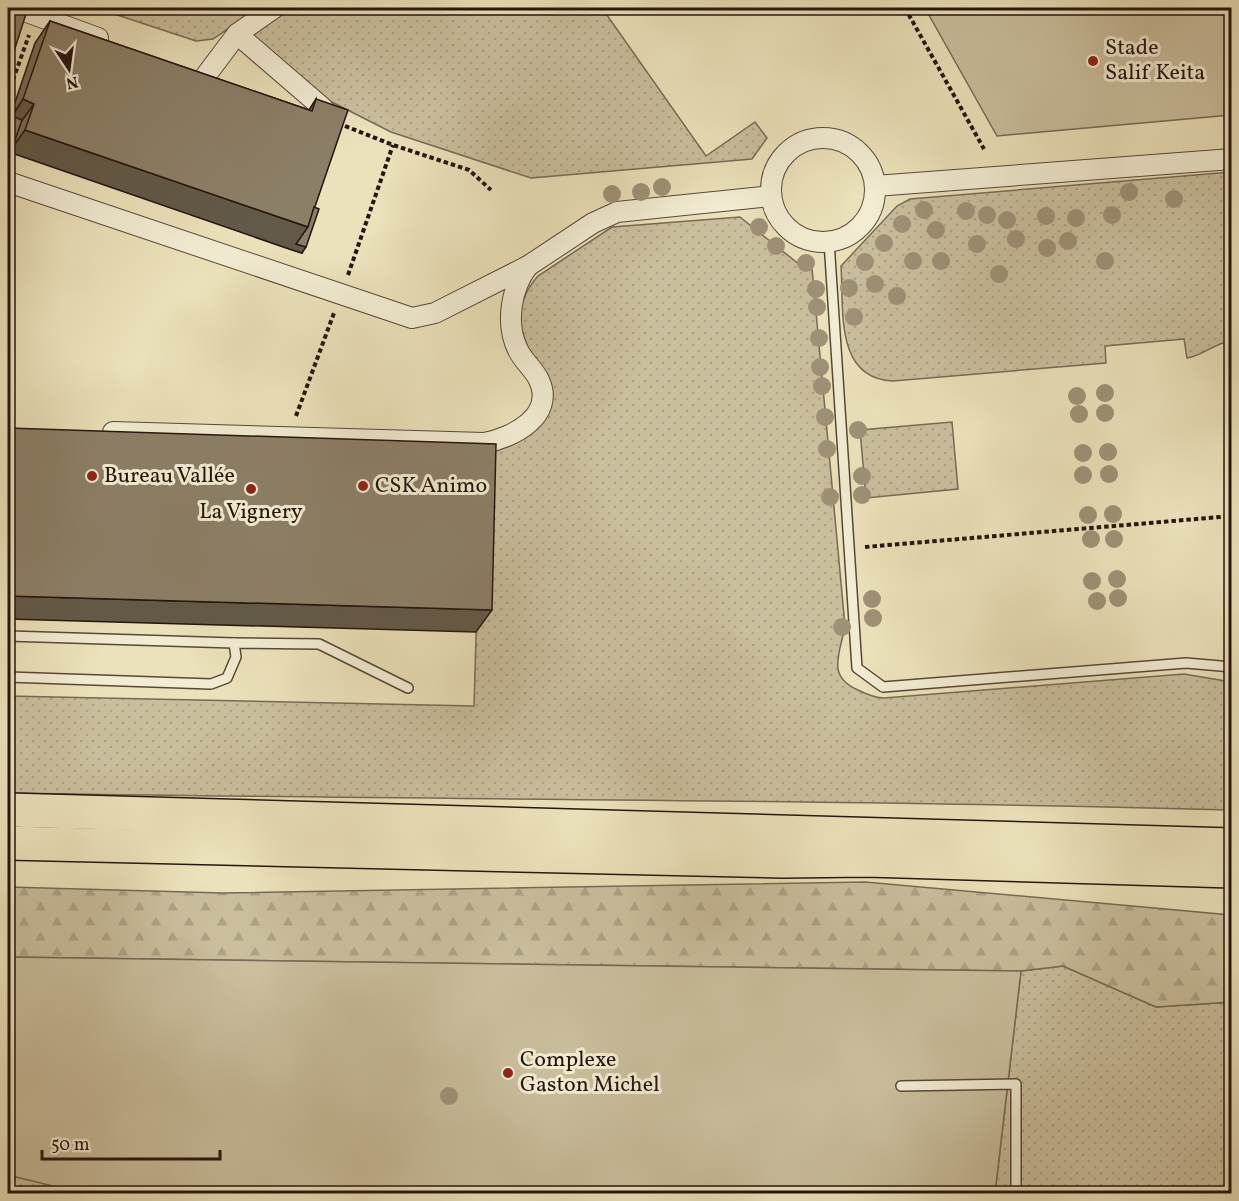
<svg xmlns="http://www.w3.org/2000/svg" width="1239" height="1201" font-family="Vollkorn,serif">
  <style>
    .grass { fill: url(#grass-dots); stroke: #786a55; stroke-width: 1.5 }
    .forest { fill: url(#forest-firs); stroke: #786a55; stroke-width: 1.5 }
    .garden { fill: #cabe9d; stroke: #786a55; stroke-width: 1.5 }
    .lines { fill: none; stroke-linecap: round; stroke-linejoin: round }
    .lane-casing { stroke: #574838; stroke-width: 12 }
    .street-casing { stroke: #574838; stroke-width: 22 }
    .highway-casing { stroke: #26150d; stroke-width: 36 }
    .path { stroke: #26150d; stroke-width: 4; stroke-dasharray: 4.5 3; stroke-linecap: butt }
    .lane { stroke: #f2ecd2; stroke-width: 9 }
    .street { stroke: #f2ecd2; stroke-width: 20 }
    .highway { stroke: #ebe1ba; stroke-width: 33 }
    .tree { fill: #9e9176 }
    .wall { fill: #786d59; stroke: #26150d; stroke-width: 1.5 }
    .shaded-wall { fill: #625948; stroke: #26150d; stroke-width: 1.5 }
    .building { fill: #8c7f67; stroke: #26150d; stroke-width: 1.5 }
    .poi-dot { fill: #8f2418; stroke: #f2ecd2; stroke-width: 2 }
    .labels { text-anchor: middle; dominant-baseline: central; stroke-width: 6; stroke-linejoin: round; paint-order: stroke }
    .poi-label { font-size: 22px; fill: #26150d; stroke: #f2ecd2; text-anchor: start }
  </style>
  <defs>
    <pattern id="grass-dots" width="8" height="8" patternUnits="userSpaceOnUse" patternTransform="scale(1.5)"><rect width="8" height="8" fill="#cabe9d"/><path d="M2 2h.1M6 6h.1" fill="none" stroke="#ada286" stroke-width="1.8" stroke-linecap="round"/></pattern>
    <pattern id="forest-firs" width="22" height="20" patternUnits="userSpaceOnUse" patternTransform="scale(1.5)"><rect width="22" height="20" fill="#cabe9d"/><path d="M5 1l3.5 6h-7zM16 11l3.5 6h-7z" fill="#ada286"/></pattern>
  </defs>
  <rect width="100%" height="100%" fill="#ebe1ba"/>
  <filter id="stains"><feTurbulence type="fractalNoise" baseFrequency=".00333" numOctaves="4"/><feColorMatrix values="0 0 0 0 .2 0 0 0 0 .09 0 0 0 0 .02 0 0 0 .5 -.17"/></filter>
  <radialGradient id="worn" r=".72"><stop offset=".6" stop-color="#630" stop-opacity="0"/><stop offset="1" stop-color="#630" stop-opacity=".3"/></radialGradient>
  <g class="grass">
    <path d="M96 8H258L213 39 196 41Z"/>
    <path d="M291 8H602L706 156 755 122 767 138 752 159 531 178 391 132 322 97 250 35Z"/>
    <path d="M1231 172V341C1215 343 1200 357 1187 358L1184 339 1105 346 1106 363 893 381C834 379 844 308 841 266L897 206 910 199Z"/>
    <path d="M740 217 805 269H812L845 626C840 654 826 676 858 690 866 694 875 698 884 698L1184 674 1231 682V810C824 799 416 800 8 793V696L474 706 481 466 488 450 505 445 549 385C527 346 503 316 538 276L612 227Z"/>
    <path d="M952 422 958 489 866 498 860 430Z"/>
    <path d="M1063 966 1156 1007 1231 1002V1193L995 1194 1021 971Z"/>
    <path d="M8 1175 85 1193H8Z"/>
  </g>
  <path class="forest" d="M865 882 1231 915 1232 1002 1156 1007 1063 966 1021 971 8 957V887L223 893Z"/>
  <g class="garden">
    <path d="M925 8H1231V115L997 136Z"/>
    <path d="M8 957 1021 971 995 1193 85 1194 8 1175Z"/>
  </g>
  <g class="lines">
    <g class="lane-casing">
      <g id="lane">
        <path d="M829 241 857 668 883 687 1186 663 1232 667"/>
        <path d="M8 636 234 643"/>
        <path d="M8 677 211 684 227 678 236 657 234 643 319 644 408 688"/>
        <path d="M901 1086 1016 1084V1194"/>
      </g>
    </g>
    <g class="street-casing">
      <g id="street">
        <path d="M16 8 98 38"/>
        <path d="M237 34 324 109 327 118"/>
        <path d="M204 78 237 34 274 8"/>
        <circle cx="823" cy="190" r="52"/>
        <path d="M8 182 412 318 435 313 528 266 593 223 617 212 771 196"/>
        <path d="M875 186 1232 159"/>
        <path d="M113 432 484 443C512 438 556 416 539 380 534 369 523 361 518 350 505 324 511 288 528 266"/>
      </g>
    </g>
    <g class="highway-casing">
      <g id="highway">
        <path d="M8 810 1232 845"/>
        <path d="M8 843 782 861 868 860 1232 871"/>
      </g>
    </g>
    <g class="path">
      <path d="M905 8 984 149"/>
      <path d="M8 94 29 35"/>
      <path d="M345 126 393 145 469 170 491 190"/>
      <path d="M348 275 393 145"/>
      <path d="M296 416 334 313"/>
      <path d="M865 547 1232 516"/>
    </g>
    <use href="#lane" class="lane"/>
    <use href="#street" class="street"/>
    <use href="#highway" class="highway"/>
  </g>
  <g class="tree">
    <circle cx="662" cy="187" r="9"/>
    <circle cx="641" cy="192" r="9"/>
    <circle cx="1129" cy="192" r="9"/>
    <circle cx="612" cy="194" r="9"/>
    <circle cx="1174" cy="199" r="9"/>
    <circle cx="924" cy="210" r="9"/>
    <circle cx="966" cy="211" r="9"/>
    <circle cx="987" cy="215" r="9"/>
    <circle cx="1112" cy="215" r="9"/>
    <circle cx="1046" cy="216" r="9"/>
    <circle cx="1076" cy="218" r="9"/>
    <circle cx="1007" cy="220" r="9"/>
    <circle cx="902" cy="224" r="9"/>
    <circle cx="759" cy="227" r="9"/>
    <circle cx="936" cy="230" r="9"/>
    <circle cx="1016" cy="239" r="9"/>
    <circle cx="1068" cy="241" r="9"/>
    <circle cx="884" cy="243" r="9"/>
    <circle cx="977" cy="244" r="9"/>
    <circle cx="776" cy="246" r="9"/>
    <circle cx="1047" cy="248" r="9"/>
    <circle cx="913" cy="261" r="9"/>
    <circle cx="941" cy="261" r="9"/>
    <circle cx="1105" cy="261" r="9"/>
    <circle cx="865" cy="262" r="9"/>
    <circle cx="806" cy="263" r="9"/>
    <circle cx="999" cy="274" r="9"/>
    <circle cx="875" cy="284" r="9"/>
    <circle cx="849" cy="288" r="9"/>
    <circle cx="816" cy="289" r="9"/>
    <circle cx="897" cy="296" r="9"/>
    <circle cx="817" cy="307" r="9"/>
    <circle cx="854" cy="317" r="9"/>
    <circle cx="819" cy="338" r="9"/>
    <circle cx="820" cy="367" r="9"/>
    <circle cx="822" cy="386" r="9"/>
    <circle cx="1105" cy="393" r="9"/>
    <circle cx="1077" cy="396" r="9"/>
    <circle cx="1105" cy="413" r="9"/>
    <circle cx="1079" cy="414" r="9"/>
    <circle cx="825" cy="417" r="9"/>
    <circle cx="858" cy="430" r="9"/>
    <circle cx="827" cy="449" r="9"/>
    <circle cx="1108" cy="452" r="9"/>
    <circle cx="1083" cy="453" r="9"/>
    <circle cx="1109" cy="474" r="9"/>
    <circle cx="1083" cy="475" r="9"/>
    <circle cx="862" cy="476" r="9"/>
    <circle cx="862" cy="495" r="9"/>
    <circle cx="830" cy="497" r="9"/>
    <circle cx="1113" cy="514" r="9"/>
    <circle cx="1088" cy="515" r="9"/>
    <circle cx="1091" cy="539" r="9"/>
    <circle cx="1114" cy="539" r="9"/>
    <circle cx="1117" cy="579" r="9"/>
    <circle cx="1092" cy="581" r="9"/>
    <circle cx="1118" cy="598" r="9"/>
    <circle cx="872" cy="599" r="9"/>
    <circle cx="1097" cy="601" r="9"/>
    <circle cx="873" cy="618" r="9"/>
    <circle cx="842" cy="627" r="9"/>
    <circle cx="449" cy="1096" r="9"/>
  </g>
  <path class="wall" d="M50 21 309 110 316 99 314 207 302 253 8 151V123L35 43Z"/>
  <g class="shaded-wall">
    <path d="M23 99 34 104 18 126 12 116Z"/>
    <path d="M25 130 308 227 306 247 302 253 292 250 9 152Z"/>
    <path d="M8 144 13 146 9 152 8 151Z"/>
    <path d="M8 596 492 610 476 632 8 619Z"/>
  </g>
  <g class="building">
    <path d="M8 8 26 14 8 70Z"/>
    <path d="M50 21 312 111 316 99 348 110 308 227 25 130 34 104 23 99Z"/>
    <path d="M12 116 22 120 13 146 8 144V129Z"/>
    <path d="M314 207 319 209 306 247 296 244 308 227Z"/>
    <path d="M8 428 496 444 492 610 8 596Z"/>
  </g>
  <g class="poi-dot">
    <circle cx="1093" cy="61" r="6"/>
    <circle cx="92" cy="476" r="6"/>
    <circle cx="363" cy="486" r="6"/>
    <circle cx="251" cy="489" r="6"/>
    <circle cx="508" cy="1073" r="6"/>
  </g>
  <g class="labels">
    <g class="poi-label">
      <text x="1105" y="48">Stade<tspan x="1105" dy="25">Salif Keita</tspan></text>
      <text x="104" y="476">Bureau Vallée</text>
      <text x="375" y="486">CSK Animo</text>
      <text x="251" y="512" text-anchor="middle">La Vignery</text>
      <text x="520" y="1060">Complexe<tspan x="520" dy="25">Gaston Michel</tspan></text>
    </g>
  </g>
  <rect width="1239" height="1201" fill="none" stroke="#ebe1ba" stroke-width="30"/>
  <rect x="9" y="9" width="1221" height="1183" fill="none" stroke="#26150d" stroke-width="3"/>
  <rect x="15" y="15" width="1209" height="1171" fill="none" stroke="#26150d" stroke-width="1.5"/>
  <g transform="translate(69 69) rotate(167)" stroke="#f2ecd2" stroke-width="4.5" paint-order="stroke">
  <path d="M0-4.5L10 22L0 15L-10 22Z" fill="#26150d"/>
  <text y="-9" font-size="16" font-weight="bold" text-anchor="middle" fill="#26150d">N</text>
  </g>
  <path d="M42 1150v9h178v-9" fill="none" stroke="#26150d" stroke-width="3"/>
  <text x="51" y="1150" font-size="18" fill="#26150d" stroke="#f2ecd2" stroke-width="4.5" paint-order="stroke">50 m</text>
  <rect width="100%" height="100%" filter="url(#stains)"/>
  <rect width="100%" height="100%" fill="url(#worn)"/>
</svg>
